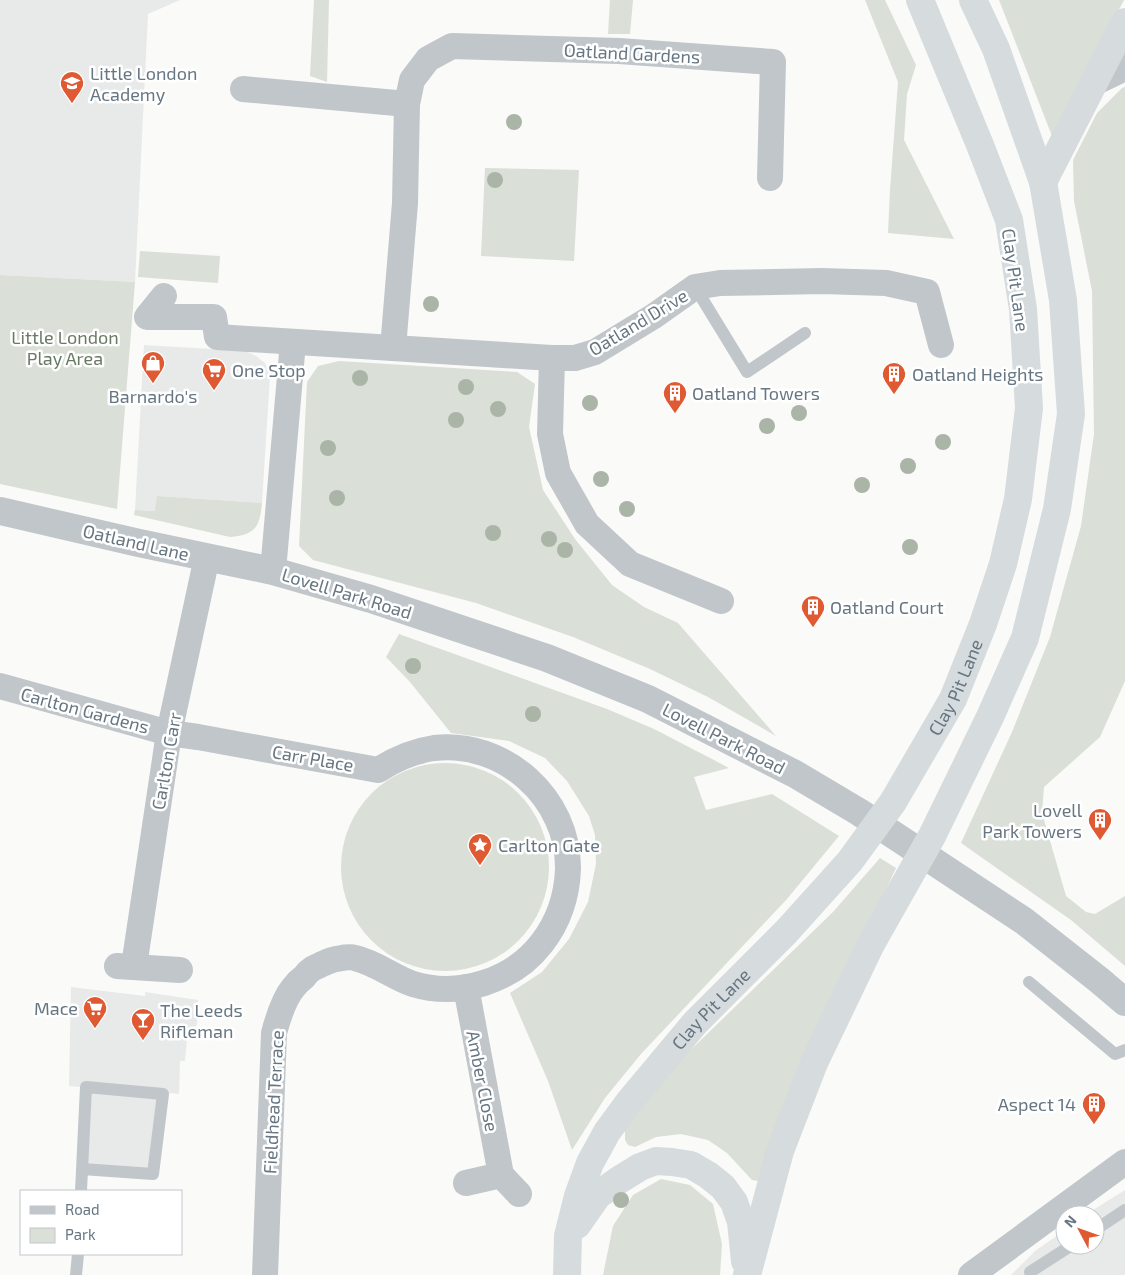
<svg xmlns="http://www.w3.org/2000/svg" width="1125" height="1275" font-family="'Exo 2',sans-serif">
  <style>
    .built { fill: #e8e9e9 }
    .green { fill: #dadfd7 }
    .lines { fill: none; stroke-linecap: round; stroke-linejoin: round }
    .service { stroke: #c1c6ca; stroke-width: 12 }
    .minor { stroke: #c1c6ca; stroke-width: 26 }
    .tertiary { stroke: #c1c6ca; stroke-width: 28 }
    .trunk { stroke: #d6dbde; stroke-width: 28 }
    .tree { fill: #aab4a7 }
    .labels { text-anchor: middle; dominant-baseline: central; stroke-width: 5; stroke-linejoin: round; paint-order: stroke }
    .street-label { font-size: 18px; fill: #667682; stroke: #fff }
    .poi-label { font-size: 18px; fill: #667682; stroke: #fff; text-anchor: start }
    .park-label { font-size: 18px; fill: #687a64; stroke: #fff }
  </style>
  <rect width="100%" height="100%" fill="#fafaf8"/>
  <g class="built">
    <path d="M0 0H180L148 14 135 282 0 275Z"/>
    <path d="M144 345 245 351 256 356 265 363 270 376 262 503 157 496 156 511 135 510Z"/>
    <path d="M71 987 145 996V992L198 1000 197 1024 187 1039 185 1061H180L179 1094 171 1093 158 1099 151 1171 80 1169V1087L69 1086Z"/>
    <path d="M1125 1190V1275H1011L1035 1251 1065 1230V1245H1095V1215H1085Z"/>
  </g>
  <g class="green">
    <path d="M314 0H329L327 82 310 76Z"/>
    <path d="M610 0H633L630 34H608Z"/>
    <path d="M865 0H885L916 65 907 94 904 140 954 239 888 233 890 190 898 82Z"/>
    <path d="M999 0H1124L1052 136Z"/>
    <path d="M1125 87V681L1100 737 1044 787 1042 813 1066 896 1086 912 1095 914 1125 896V966L1071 920 961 843 1012 732 1050 637 1081 526 1094 434 1092 291 1074 201 1073 160 1097 113 1122 88Z"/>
    <path d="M485 168 579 170 574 261 481 256Z"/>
    <path d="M140 251 220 256 218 283 138 277Z"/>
    <path d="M0 275 135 282 117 509 0 484Z"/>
    <path d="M339 361 517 372 535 384 529 427 543 490 575 539 612 585 644 607 678 623 776 736 708 697 650 669 573 637 476 603 313 560 299 546 307 382 318 366Z"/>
    <path d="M157 496 262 503C260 527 255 535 230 537L134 515 135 510 155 511Z"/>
    <path d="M399 634 607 709 654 729 712 759 729 768 694 777 706 810 772 794 839 836 787 899 641 1054 605 1098 572 1150 548 1081 510 993 542 972 569 939 588 902 596 864 595 835 589 816 567 781 545 758 509 741 451 733 410 682 386 657Z"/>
    <circle cx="445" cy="867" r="104"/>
    <path d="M880 858 896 868 770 1140 758 1181 752 1180 727 1153 708 1140 681 1134 656 1137 635 1147 628 1145 625 1140V1130L672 1068 833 912Z"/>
    <path d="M661 1179 690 1185 713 1204 722 1244 720 1275H603L613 1226 633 1195Z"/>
  </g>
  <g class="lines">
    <g class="service">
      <path d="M695 287 747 372 805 333"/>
      <path d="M1029 982 1115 1054 1125 1050"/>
      <path d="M81 1191 86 1087 163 1094 153 1174 82 1169"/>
      <path d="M1095 1230 1125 1210"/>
      <path d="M1030 1272 1072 1245"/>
      <path d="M76 1275 78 1254"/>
    </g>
    <g class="minor">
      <path d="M243 89 407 104"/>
      <path d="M164 296 147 317H214L217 337 552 358H575L595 352 654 316 695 287 720 283 822 281 886 283 927 292 941 345"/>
      <path d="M393 348 405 203 407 104 412 80 428 59 452 46 619 51 773 62 770 178"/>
      <path d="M552 358 550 434 558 473 587 524 630 564 721 601"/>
      <path d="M273 571 293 342"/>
      <path d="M0 686 169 733 198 737 378 770C395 759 413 751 434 748 504 740 569 798 568 869 567 896 559 921 542 943 513 981 459 998 413 984 393 977 376 963 355 958 349 956 342 958 336 959 331 960 327 962 322 964 319 966 315 967 312 969 309 971 306 974 304 977 300 980 296 984 293 988 284 999 278 1018 274 1033L265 1275"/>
      <path d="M117 966 180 970"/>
      <path d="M134 966 169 733 207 557"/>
      <path d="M501 1175 519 1194"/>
      <path d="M466 1183 501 1175 466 987"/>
      <path d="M971 1275 1125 1162"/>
    </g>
    <g class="tertiary">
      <path d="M1096 81 1125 67"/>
      <path d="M0 511 139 543 273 571 371 599 547 658 648 699 795 774 859 812 1024 921 1099 980 1125 1002"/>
    </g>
    <g class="trunk">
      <path d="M1043 182 1125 22"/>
      <path d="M577 1225 598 1195 619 1180 640 1167 656 1161 672 1162 691 1165 708 1175 723 1187 734 1202 741 1222 745 1261"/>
      <path id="s1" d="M567 1275 568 1236 578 1196 590 1163 607 1132 629 1102 695 1023 786 932 850 861 893 802 953 699 983 624 1003 564 1018 499 1029 408 1023 309 1009 220 980 145 920 0"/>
      <path d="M747 1275 780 1151 814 1063 871 944 932 836 990 717 1025 638 1057 509 1071 414 1063 300 1043 182 996 49 973 0"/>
    </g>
  </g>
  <g class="tree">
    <circle cx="514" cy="122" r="8"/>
    <circle cx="495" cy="180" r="8"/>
    <circle cx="431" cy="304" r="8"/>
    <circle cx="360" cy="378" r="8"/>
    <circle cx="466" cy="387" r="8"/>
    <circle cx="590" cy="403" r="8"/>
    <circle cx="498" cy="409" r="8"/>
    <circle cx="799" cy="413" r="8"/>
    <circle cx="456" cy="420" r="8"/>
    <circle cx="767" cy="426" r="8"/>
    <circle cx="943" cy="442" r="8"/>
    <circle cx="328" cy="448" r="8"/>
    <circle cx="908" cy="466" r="8"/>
    <circle cx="601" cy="479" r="8"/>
    <circle cx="862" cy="485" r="8"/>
    <circle cx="337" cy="498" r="8"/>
    <circle cx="627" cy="509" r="8"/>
    <circle cx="493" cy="533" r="8"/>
    <circle cx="549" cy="539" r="8"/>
    <circle cx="910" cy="547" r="8"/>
    <circle cx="565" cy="550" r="8"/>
    <circle cx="413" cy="666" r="8"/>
    <circle cx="533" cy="714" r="8"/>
    <circle cx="621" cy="1200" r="8"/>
  </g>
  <defs>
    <g id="school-pin" transform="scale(1.25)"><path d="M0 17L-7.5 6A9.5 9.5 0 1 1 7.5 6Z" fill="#df5a32" stroke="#fff"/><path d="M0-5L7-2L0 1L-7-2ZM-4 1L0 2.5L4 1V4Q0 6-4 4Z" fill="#fff"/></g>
    <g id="shop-pin" transform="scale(1.25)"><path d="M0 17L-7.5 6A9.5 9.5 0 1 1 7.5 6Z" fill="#df5a32" stroke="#fff"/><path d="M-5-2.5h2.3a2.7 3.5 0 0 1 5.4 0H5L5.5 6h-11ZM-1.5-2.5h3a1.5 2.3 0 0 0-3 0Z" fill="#fff"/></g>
    <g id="supermarket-pin" transform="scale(1.25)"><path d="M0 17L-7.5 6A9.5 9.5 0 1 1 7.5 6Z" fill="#df5a32" stroke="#fff"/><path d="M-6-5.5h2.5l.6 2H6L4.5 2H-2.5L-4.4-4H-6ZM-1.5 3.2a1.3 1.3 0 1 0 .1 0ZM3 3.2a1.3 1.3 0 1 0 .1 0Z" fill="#fff"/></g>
    <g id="building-pin" transform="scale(1.25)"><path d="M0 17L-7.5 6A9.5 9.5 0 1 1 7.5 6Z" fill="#df5a32" stroke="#fff"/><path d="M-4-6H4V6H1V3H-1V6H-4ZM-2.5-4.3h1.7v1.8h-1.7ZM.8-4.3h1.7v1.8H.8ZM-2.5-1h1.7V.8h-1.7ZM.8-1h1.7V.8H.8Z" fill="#fff"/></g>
    <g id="sight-pin" transform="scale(1.25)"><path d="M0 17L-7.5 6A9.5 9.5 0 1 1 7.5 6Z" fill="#df5a32" stroke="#fff"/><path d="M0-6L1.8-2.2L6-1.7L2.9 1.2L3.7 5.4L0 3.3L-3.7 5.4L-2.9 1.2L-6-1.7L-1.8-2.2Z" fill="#fff"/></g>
    <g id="bar-pin" transform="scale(1.25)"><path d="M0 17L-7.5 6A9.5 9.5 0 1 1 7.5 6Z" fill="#df5a32" stroke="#fff"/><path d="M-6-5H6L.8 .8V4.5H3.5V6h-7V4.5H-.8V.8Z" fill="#fff"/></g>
  </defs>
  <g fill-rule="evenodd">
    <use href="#school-pin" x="72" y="83"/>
    <use href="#shop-pin" x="153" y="363"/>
    <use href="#supermarket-pin" x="214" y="370"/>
    <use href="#building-pin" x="894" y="374"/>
    <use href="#building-pin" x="675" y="393"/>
    <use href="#building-pin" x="813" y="607"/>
    <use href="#building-pin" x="1100" y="820"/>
    <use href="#sight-pin" x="480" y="845"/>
    <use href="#supermarket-pin" x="95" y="1008"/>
    <use href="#bar-pin" x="143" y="1020"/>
    <use href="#building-pin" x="1094" y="1104"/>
  </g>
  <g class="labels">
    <g class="street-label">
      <text transform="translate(632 53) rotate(3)">Oatland Gardens</text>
      <text transform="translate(1016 280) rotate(82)">Clay Pit Lane</text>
      <text transform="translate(638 322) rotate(-31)">Oatland Drive</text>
      <text transform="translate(136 542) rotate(13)">Oatland Lane</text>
      <text transform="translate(347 593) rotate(17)">Lovell Park Road</text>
      <text stroke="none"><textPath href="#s1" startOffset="719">Clay Pit Lane</textPath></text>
      <text transform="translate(85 710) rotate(15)">Carlton Gardens</text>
      <text transform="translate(724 738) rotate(27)">Lovell Park Road</text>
      <text transform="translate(313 758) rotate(10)">Carr Place</text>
      <text transform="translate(166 761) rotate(-80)">Carlton Carr</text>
      <text stroke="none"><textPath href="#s1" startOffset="312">Clay Pit Lane</textPath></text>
      <text transform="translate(483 1081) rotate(79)">Amber Close</text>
      <text transform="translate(273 1102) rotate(-87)">Fieldhead Terrace</text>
    </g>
    <g class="poi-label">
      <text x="90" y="73">Little London<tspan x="90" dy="21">Academy</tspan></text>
      <text x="232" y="370">One Stop</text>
      <text x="912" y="374">Oatland Heights</text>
      <text x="692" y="393">Oatland Towers</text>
      <text x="153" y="396" text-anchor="middle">Barnardo's</text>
      <text x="830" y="607">Oatland Court</text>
      <text x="1082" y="810" text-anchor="end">Lovell<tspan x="1082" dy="21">Park Towers</tspan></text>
      <text x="498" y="845">Carlton Gate</text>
      <text x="78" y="1008" text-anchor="end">Mace</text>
      <text x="160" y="1010">The Leeds<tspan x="160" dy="21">Rifleman</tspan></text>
      <text x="1076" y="1104" text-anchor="end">Aspect 14</text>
    </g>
    <g class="park-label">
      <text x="65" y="337">Little London<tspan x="65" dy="21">Play Area</tspan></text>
    </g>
  </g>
  <rect x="20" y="1190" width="162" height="65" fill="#ffffff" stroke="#c2c8cd"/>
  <rect x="30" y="1206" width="25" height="8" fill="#c1c6ca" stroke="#c2c8cd"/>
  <text x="65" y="1215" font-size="15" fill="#667682">Road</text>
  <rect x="30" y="1228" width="25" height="15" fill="#dadfd7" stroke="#c2c8cd"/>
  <text x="65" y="1240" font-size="15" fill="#667682">Park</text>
  <g transform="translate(1080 1230) rotate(311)"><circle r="24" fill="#ffffff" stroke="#c2c8cd"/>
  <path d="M0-4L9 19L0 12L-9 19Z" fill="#df5a32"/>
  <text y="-8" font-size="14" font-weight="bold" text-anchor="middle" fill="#667682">N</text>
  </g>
</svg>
